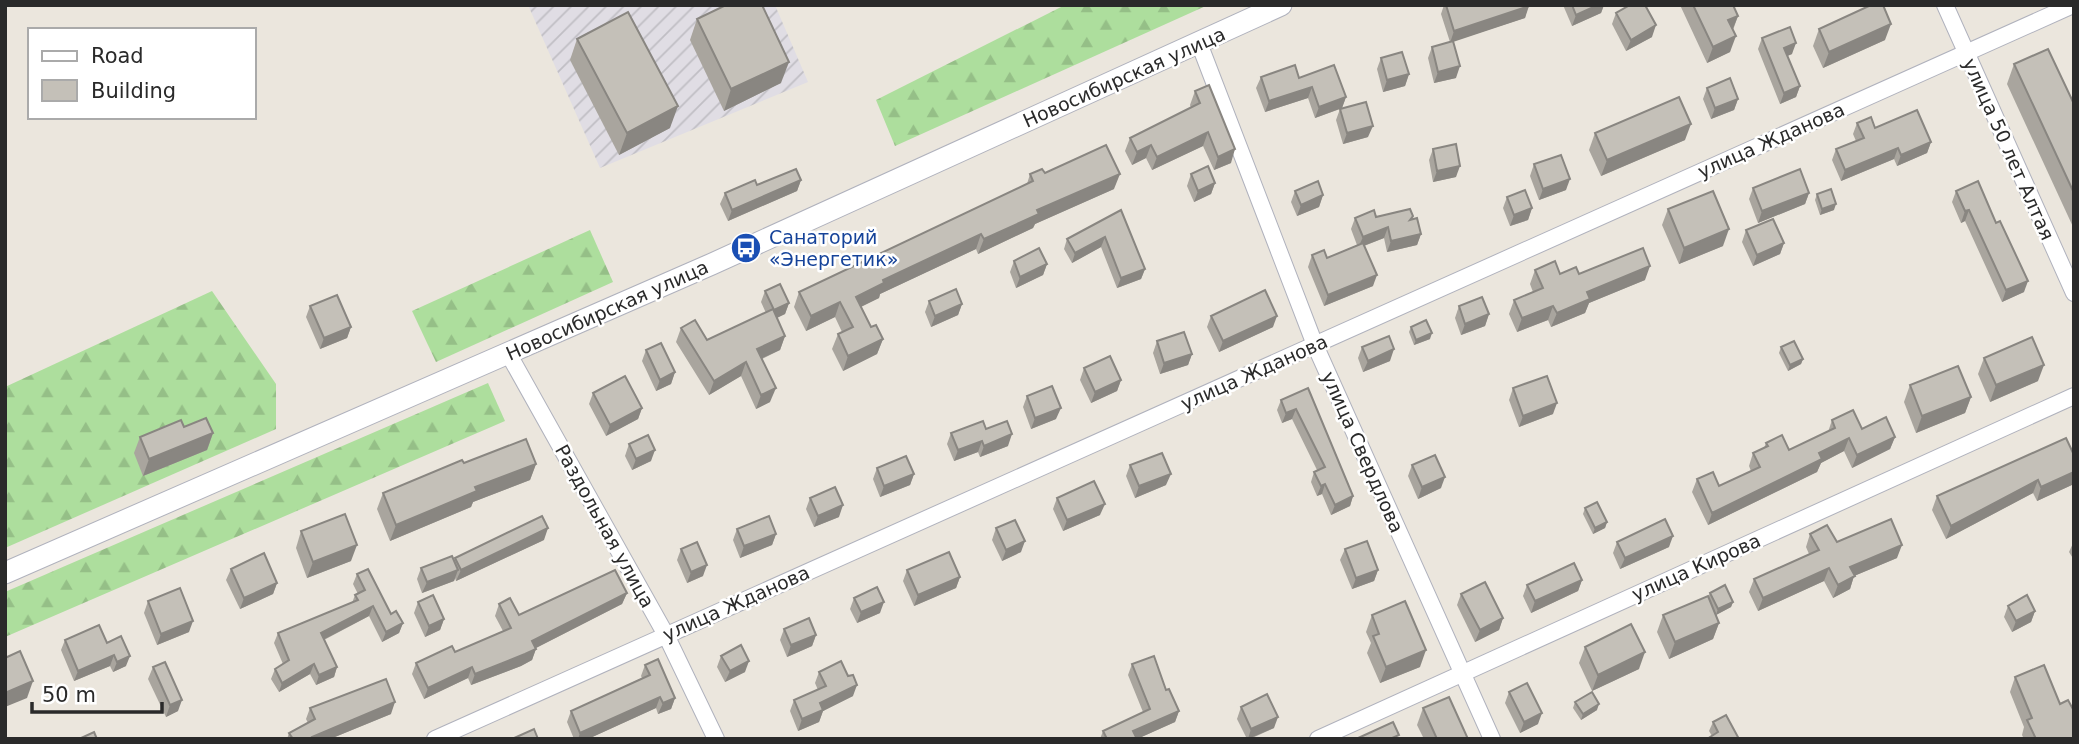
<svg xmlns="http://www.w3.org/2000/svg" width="2079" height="744" font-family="'DejaVu Sans',sans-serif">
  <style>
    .industrial { fill: url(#industrial-furrows) }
    .forest { fill: url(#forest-firs) }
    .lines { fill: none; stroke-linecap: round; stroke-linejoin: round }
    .minor-casing { stroke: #b0b2bd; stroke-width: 18 }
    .tertiary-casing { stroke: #b0b2bd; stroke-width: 23 }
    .minor { stroke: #fff; stroke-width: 16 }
    .tertiary { stroke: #fff; stroke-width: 21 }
    .wall { fill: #a9a59e }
    .shaded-wall { fill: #898681 }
    .building { fill: #c4c0b8; stroke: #898681; stroke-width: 2 }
    .labels { text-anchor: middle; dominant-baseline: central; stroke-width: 5; stroke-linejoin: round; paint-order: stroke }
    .street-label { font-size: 19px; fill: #2a2a2a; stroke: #fff }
    .transit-label { font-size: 19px; fill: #164399; stroke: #fff; text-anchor: start }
  </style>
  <defs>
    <pattern id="industrial-furrows" width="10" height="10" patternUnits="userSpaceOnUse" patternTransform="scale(1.75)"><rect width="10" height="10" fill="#e0dde4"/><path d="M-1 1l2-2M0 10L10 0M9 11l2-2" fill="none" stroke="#c0bec4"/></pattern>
    <pattern id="forest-firs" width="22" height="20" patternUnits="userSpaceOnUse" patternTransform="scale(1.75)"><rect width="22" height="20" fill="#adde9d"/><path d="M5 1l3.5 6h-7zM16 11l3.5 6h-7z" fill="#95bf87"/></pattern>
  </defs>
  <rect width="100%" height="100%" fill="#ebe6dd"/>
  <path class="industrial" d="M528 5H775L808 82 600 168Z"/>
  <g class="forest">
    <path d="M1065 5H1208L895 146 876 100Z"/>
    <path d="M590 230 613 282 436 362 412 311Z"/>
    <path d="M212 291 276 384V429L5 548V387Z"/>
    <path d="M488 383 505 421 5 637V592Z"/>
  </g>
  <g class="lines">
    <g class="minor-casing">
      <g id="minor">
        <path d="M1945 5 2074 293"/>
        <path d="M1199 43 1315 345 1492 739"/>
        <path d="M508 353 666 635 716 739"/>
        <path d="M435 739 2073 5"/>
        <path d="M1318 739 2074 396"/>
      </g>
    </g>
    <g class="tertiary-casing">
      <path id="tertiary" d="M5 573 712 264 1281 5"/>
    </g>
    <use href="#minor" class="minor"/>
    <use href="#tertiary" class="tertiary"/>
  </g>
  <g class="wall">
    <path d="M1444 5H1528L1525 18 1453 41 1456 78 1434 83 1428 58 1432 47 1450 42 1441 14Z"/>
    <path d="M1563 5H1604L1601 13 1572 26Z"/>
    <path d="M1680 5H1733L1738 16 1733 30 1730 52 1707 63Z"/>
    <path d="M1616 13 1652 37 1626 51 1612 24Z"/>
    <path d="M697 19 781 83 724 111 690 40Z"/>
    <path d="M1819 29 1885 40 1823 68 1813 46Z"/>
    <path d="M1762 38 1792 54 1787 56 1800 86 1796 97 1780 104 1758 49Z"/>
    <path d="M577 39 670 128 619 155 570 60Z"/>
    <path d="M1381 58 1409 74 1405 86 1383 92 1377 69Z"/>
    <path d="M2014 64 2074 104V229L2007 84Z"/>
    <path d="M1261 77 1299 78 1346 97 1342 108 1368 137 1343 144 1336 120 1340 109 1315 118 1308 98 1265 112 1256 88Z"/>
    <path d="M1707 88 1738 99 1734 110 1711 119 1703 99Z"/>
    <path d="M1195 91 1231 163 1214 170 1203 146 1152 170 1146 158 1132 165 1125 151 1130 138 1191 108 1190 105Z"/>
    <path d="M1857 123 1875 128 1931 142 1927 153 1897 166 1894 159 1841 181 1832 160 1836 149 1856 141 1853 134Z"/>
    <path d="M1595 133 1685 140 1601 176 1589 150Z"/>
    <path d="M1433 149 1456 177 1433 182 1429 160Z"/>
    <path d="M1534 164 1566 190 1539 200 1530 176Z"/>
    <path d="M1045 173 1114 189 1035 224 1033 228 978 254 976 249 880 294 879 298 861 307 871 327 883 339 877 354 843 371 832 349 838 334 842 332 835 317 806 331 794 307 799 292 1027 184 1030 174Z"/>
    <path d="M1191 174 1215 183 1211 194 1194 202 1187 186Z"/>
    <path d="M801 180 797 191 728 221 720 204 725 193 757 185Z"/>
    <path d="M1753 188 1809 193 1805 204 1758 223 1749 199Z"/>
    <path d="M1295 191 1323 195 1319 207 1297 216 1291 202Z"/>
    <path d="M1956 191 2024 292 2002 302 1965 221 1961 223 1952 202Z"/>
    <path d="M1817 194 1834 210 1820 215 1815 200Z"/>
    <path d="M1507 197 1532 208 1528 220 1510 226 1503 208Z"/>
    <path d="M1668 209 1723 246 1679 264 1662 225Z"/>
    <path d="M1121 210 1145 269 1141 279 1117 288 1101 247 1072 263 1064 249 1067 239Z"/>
    <path d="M1376 217 1411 220 1421 234 1417 245 1387 252 1384 238 1364 246 1373 286 1324 306 1308 267 1312 255 1327 258 1357 245 1351 229 1355 218Z"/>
    <path d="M1746 230 1784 243 1780 254 1753 266 1742 242Z"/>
    <path d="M1014 261 1047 264 1043 275 1016 288 1010 272Z"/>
    <path d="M1535 270 1560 274H1579L1645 280 1589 303 1585 313 1551 327 1548 320 1517 332 1509 314 1514 300 1533 292 1530 284Z"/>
    <path d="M765 291 789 303 785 314 777 318 785 336 780 350 762 359 770 402 756 409 741 376 709 395 676 342 681 328 707 340 766 313 761 302Z"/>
    <path d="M929 301 962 304 958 315 931 327 925 312Z"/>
    <path d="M310 306 351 327 347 338 320 349 306 317Z"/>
    <path d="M1459 306 1489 314 1485 326 1461 335 1455 318Z"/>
    <path d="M1211 316 1273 327 1219 352 1207 327Z"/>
    <path d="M1411 327 1430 339 1414 345 1409 332Z"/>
    <path d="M1157 341 1192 354 1188 365 1160 374 1153 353Z"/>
    <path d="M1362 347 1390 361 1363 372 1358 358Z"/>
    <path d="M1781 347 1803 359 1801 364 1788 371 1779 353Z"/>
    <path d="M646 350 675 372 671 384 656 391 642 361Z"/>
    <path d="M1984 358 2038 381 1990 402 1978 374Z"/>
    <path d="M1084 368 1121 380 1117 391 1091 403 1080 380Z"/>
    <path d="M1910 385 1971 397 1965 413 1916 433 1904 402Z"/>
    <path d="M1308 388 1353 496 1350 506 1331 515 1322 494 1317 496 1311 482 1314 472 1317 470 1292 419 1282 423 1277 410 1281 400Z"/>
    <path d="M1513 388 1553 414 1519 427 1509 400Z"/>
    <path d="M593 393 642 408 638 419 606 436 589 404Z"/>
    <path d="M1027 396 1056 419 1031 429 1023 407Z"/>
    <path d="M1832 420 1895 437 1890 449 1852 468 1844 451 1821 463 1817 472 1708 525 1692 492 1697 479 1719 486 1751 471 1749 466 1753 453 1764 448 1766 443 1789 450 1828 432Z"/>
    <path d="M184 427 213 433 207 450 143 476 134 453 140 437Z"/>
    <path d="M951 433 1008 446 980 457 978 452 954 461 947 444Z"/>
    <path d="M629 444 651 461 632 470 625 456Z"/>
    <path d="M2074 455V484L2037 501 2033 493 1946 539 1932 510 1937 496Z"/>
    <path d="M464 463 536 464 530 480 473 502 471 507 390 541 377 509 383 493Z"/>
    <path d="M1130 465 1166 485 1135 498 1126 476Z"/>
    <path d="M1412 465 1441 488 1418 499 1408 476Z"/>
    <path d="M877 468 914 474 910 485 880 497 873 479Z"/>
    <path d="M810 498 839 517 814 527 806 509Z"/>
    <path d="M1057 498 1100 515 1063 531 1053 509Z"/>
    <path d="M1585 508 1607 522 1605 528 1593 534 1583 514Z"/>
    <path d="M996 528 1021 552 1002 561 992 540Z"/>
    <path d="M737 529 776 534 772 545 740 558 733 540Z"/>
    <path d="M301 531 351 561 307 578 296 548Z"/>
    <path d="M1810 534 1837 542 1897 558 1854 576 1850 589 1833 598 1824 581 1758 611 1749 592 1754 579 1809 554 1806 547Z"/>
    <path d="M544 540 456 581 455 578 454 581 422 593 417 579 421 568 454 560 455 558Z"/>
    <path d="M2074 541V560L2069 552Z"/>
    <path d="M1617 542 1669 547 1620 569 1613 553Z"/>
    <path d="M681 549 703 576 687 583 677 560Z"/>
    <path d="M1345 549 1378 570 1374 581 1352 589 1340 560Z"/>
    <path d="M231 569 277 583 273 594 240 609 226 580Z"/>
    <path d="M907 570 960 577 956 588 914 606 903 581Z"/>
    <path d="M357 574 391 614 403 623 399 633 382 642 369 616 324 640 337 667 334 677 316 685 310 674 279 692 271 679 275 669 283 664 274 643 278 633 352 603 355 595 358 594 353 584Z"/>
    <path d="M1582 580 1578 591 1531 613 1523 596 1527 585Z"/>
    <path d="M627 593 622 604 536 648 532 660 521 666 471 685 468 678 424 699 412 674 416 663 455 652 503 631 495 616 499 604 519 615Z"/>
    <path d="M1710 593 1733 602 1731 607 1716 615 1719 623 1713 639 1669 659 1657 632 1663 615 1708 597Z"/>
    <path d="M1461 594 1503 618 1499 630 1475 642 1457 605Z"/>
    <path d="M854 598 880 613 857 623 850 609Z"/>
    <path d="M148 601 189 632 157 645 144 613Z"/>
    <path d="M418 602 444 619 440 630 425 637 414 613Z"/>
    <path d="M2008 606 2035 611 2031 622 2012 632 2004 617Z"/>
    <path d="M1372 615 1420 667 1380 683 1367 653 1371 643 1366 632Z"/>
    <path d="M784 629 816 635 812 646 787 657 780 640Z"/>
    <path d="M65 640 107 643 126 666 113 672 110 666 74 681 61 650Z"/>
    <path d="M1585 647 1639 669 1592 691 1579 663Z"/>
    <path d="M721 656 745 672 725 682 717 667Z"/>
    <path d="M1132 664 1179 711 1175 722 1137 739H1100L1103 731 1143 712 1128 675Z"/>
    <path d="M645 665 675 698 671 709 658 714 656 708 588 739H574L567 722 571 711 642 678 641 676Z"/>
    <path d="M153 667 178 711 166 717 148 679Z"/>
    <path d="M819 672 848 676 853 696 823 711 819 722 798 731 790 711 794 700 818 690 815 683Z"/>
    <path d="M2015 677 2074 739H2024L2022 735 2024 727 2010 692Z"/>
    <path d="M1509 692 1538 724 1520 733 1505 703Z"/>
    <path d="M1575 702 1597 710 1581 720 1573 708Z"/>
    <path d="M1241 707 1274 728 1250 739H1247L1237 719Z"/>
    <path d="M310 708 391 714 330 739H287L289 733 308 723 306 719Z"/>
    <path d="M1423 708 1468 739H1424L1417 725Z"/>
    <path d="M1713 722 1739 739 1712 736 1709 731Z"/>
  </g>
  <g class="shaded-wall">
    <path d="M1598 5H1604L1601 13 1572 26 1576 15Z"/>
    <path d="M1529 6 1525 18 1450 43 1454 31Z"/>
    <path d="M1738 16 1732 31 1728 20Z"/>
    <path d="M1891 24 1885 40 1823 68 1829 52Z"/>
    <path d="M1656 25 1652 37 1626 51 1631 40Z"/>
    <path d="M1736 36 1730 52 1707 63 1713 47Z"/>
    <path d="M1796 43 1792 54 1780 59 1784 48Z"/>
    <path d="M789 62 781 83 724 111 731 89Z"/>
    <path d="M1460 66 1456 78 1434 83 1438 72Z"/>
    <path d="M1409 74 1405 86 1383 92 1387 80Z"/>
    <path d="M1800 86 1796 97 1780 104 1784 93Z"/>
    <path d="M1312 87 1308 98 1265 112 1269 101Z"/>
    <path d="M1346 97 1342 108 1315 118 1319 107Z"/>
    <path d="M1738 99 1734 110 1711 119 1715 108Z"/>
    <path d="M678 106 670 128 619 155 627 133Z"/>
    <path d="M1691 124 1685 140 1601 176 1607 160Z"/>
    <path d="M1373 126 1368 137 1343 144 1347 133Z"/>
    <path d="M1208 132 1203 146 1152 170 1157 157Z"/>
    <path d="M1931 142 1927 153 1897 166 1901 155Z"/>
    <path d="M1151 145 1146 158 1132 165 1137 152Z"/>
    <path d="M1898 148 1894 159 1841 181 1845 170Z"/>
    <path d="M1235 149 1231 163 1214 170 1218 157Z"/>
    <path d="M1460 166 1456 177 1433 182 1437 171Z"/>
    <path d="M1120 174 1114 189 1035 224 1033 228 978 254 984 239 1037 210Z"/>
    <path d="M1570 179 1566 190 1539 200 1543 189Z"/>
    <path d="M801 180 797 191 728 221 732 210Z"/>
    <path d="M1215 183 1211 194 1194 202 1198 191Z"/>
    <path d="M1809 193 1805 204 1758 223 1762 211Z"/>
    <path d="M1323 195 1319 207 1297 216 1301 205Z"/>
    <path d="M1836 204 1834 210 1820 215 1822 209Z"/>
    <path d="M1532 208 1528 220 1510 226 1514 215Z"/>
    <path d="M1969 210 1965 221 1961 223 1965 211Z"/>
    <path d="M1388 227 1384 238 1358 248 1363 237Z"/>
    <path d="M1729 229 1723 246 1679 264 1684 248Z"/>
    <path d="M981 234 976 249 880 294 879 298 850 312 856 297 883 280Z"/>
    <path d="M1421 234 1417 245 1387 252 1391 241Z"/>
    <path d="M1105 237 1101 247 1072 263 1075 253Z"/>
    <path d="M1784 243 1780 254 1753 266 1757 255Z"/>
    <path d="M1047 264 1043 275 1016 288 1020 277Z"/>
    <path d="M1650 266 1645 280 1589 303 1585 313 1551 327 1557 313 1587 292Z"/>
    <path d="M1145 269 1141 279 1117 288 1121 278Z"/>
    <path d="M1377 275 1373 286 1324 306 1328 295Z"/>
    <path d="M2028 281 2024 292 2002 302 2006 290Z"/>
    <path d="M840 302 835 317 806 331 811 316Z"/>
    <path d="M789 303 785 314 770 321 774 310Z"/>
    <path d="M962 304 958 315 931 327 935 316Z"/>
    <path d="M1553 306 1548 320 1517 332 1522 318Z"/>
    <path d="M1489 314 1485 326 1461 335 1465 324Z"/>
    <path d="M1277 316 1273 327 1219 352 1223 341Z"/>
    <path d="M351 327 347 338 320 349 324 338Z"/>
    <path d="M1432 333 1430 339 1414 345 1416 340Z"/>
    <path d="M785 336 780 350 752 363 757 349Z"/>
    <path d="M883 339 877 354 843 371 848 356Z"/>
    <path d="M1394 349 1390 361 1363 372 1368 361Z"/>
    <path d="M1192 354 1188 365 1160 374 1164 363Z"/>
    <path d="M1803 359 1801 364 1788 371 1790 365Z"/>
    <path d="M746 362 741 376 709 395 714 381Z"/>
    <path d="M2044 365 2038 381 1990 402 1996 385Z"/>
    <path d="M675 372 671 384 656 391 660 380Z"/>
    <path d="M1121 380 1117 391 1091 403 1095 392Z"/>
    <path d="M776 388 770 402 756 409 761 395Z"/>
    <path d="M1971 397 1965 413 1916 433 1922 416Z"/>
    <path d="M1557 403 1553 414 1519 427 1523 416Z"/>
    <path d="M642 408 638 419 606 436 610 425Z"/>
    <path d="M1061 408 1056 419 1031 429 1035 418Z"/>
    <path d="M1296 409 1292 419 1282 423 1286 413Z"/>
    <path d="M213 433 207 450 143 476 149 459Z"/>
    <path d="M1012 434 1008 446 980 457 984 446Z"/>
    <path d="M1895 437 1890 449 1852 468 1857 455Z"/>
    <path d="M1849 438 1844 451 1821 463 1817 472 1708 525 1712 513 1819 453Z"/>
    <path d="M982 441 978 452 954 461 958 450Z"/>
    <path d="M655 450 651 461 632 470 636 459Z"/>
    <path d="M536 464 530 480 473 502 471 507 390 541 396 525 475 487Z"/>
    <path d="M2074 472V484L2037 501 2041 487Z"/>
    <path d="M914 474 910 485 880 497 884 486Z"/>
    <path d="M1171 474 1166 485 1135 498 1139 486Z"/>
    <path d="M1445 477 1441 488 1418 499 1422 487Z"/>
    <path d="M2038 480 2033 493 1946 539 1951 526Z"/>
    <path d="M1325 484 1322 494 1317 496 1321 486Z"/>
    <path d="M1353 496 1350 506 1331 515 1335 505Z"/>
    <path d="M1105 504 1100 515 1063 531 1067 520Z"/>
    <path d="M843 505 839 517 814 527 818 516Z"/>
    <path d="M1607 522 1605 528 1593 534 1595 528Z"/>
    <path d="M548 528 544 540 456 581 461 570Z"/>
    <path d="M776 534 772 545 740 558 744 546Z"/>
    <path d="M1673 536 1669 547 1620 569 1625 558Z"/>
    <path d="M1025 541 1021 552 1002 561 1006 550Z"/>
    <path d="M357 545 351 561 307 578 313 562Z"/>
    <path d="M1902 545 1897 558 1854 576 1850 589 1833 598 1838 585 1850 567Z"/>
    <path d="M707 565 703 576 687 583 691 572Z"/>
    <path d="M1829 568 1824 581 1758 611 1763 598Z"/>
    <path d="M458 570 454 581 422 593 427 582Z"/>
    <path d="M1378 570 1374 581 1352 589 1356 578Z"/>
    <path d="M960 577 956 588 914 606 918 595Z"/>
    <path d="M1582 580 1578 591 1531 613 1535 601Z"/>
    <path d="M277 583 273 594 240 609 244 598Z"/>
    <path d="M627 593 622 604 528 652 532 641Z"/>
    <path d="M884 602 880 613 857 623 861 612Z"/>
    <path d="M1733 602 1731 607 1716 615 1718 609Z"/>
    <path d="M373 606 369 616 317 643 321 633Z"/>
    <path d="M2035 611 2031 622 2012 632 2016 621Z"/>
    <path d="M1503 618 1499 630 1475 642 1480 630Z"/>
    <path d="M444 619 440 630 425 637 429 626Z"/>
    <path d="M193 621 189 632 157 645 161 634Z"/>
    <path d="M403 623 399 633 382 642 386 632Z"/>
    <path d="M1719 623 1713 639 1669 659 1675 642Z"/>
    <path d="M816 635 812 646 787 657 791 645Z"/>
    <path d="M536 649 532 660 521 666 471 685 475 674Z"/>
    <path d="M1426 650 1420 667 1380 683 1386 667Z"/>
    <path d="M1645 652 1639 669 1592 691 1598 675Z"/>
    <path d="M114 655 110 666 74 681 78 671Z"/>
    <path d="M130 656 126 666 113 672 117 662Z"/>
    <path d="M749 661 745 672 725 682 730 671Z"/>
    <path d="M314 664 310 674 279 692 282 683Z"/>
    <path d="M337 667 334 677 316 685 319 675Z"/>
    <path d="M472 667 468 678 424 699 428 688Z"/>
    <path d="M33 681 27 698 5 707V693Z"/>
    <path d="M857 685 853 696 823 711 819 722 798 731 802 719 820 703Z"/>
    <path d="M660 697 656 708 588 739H578L580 733Z"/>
    <path d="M675 698 671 709 658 714 663 703Z"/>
    <path d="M182 700 178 711 166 717 170 705Z"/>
    <path d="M395 702 391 714 330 739H311L312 737Z"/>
    <path d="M1599 704 1597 710 1581 720 1583 714Z"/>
    <path d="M1179 711 1175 722 1137 739 1133 731Z"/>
    <path d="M1542 713 1538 724 1520 733 1524 722Z"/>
    <path d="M1278 717 1274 728 1248 739 1251 729Z"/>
  </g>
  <g class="building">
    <path d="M726 5H762L789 62 731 89 697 19Z"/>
    <path d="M1446 5H1528L1529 6 1454 31Z"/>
    <path d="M1572 5H1598L1576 15Z"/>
    <path d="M1630 5H1645L1656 25 1631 40 1616 13Z"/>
    <path d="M1693 5H1733L1738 16 1728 20 1736 36 1713 47Z"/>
    <path d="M1871 5H1883L1891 24 1829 52 1819 29Z"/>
    <path d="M628 12 678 106 627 133 577 39Z"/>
    <path d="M1790 27 1796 43 1784 48 1800 86 1784 93 1762 38Z"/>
    <path d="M1453 41 1460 66 1438 72 1432 47Z"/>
    <path d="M2048 49 2074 104V193L2014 64Z"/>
    <path d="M1402 52 1409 74 1387 80 1381 58Z"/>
    <path d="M1295 65 1299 78 1334 65 1346 97 1319 107 1312 87 1269 101 1261 77Z"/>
    <path d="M1730 78 1738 99 1715 108 1707 88Z"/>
    <path d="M1209 85 1235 149 1218 157 1208 132 1157 157 1151 145 1137 152 1130 138 1200 103 1195 91Z"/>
    <path d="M1679 97 1691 124 1607 160 1595 133Z"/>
    <path d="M1366 102 1373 126 1347 133 1340 109Z"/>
    <path d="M1917 110 1931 142 1901 155 1898 148 1845 170 1836 149 1864 138 1857 123 1871 117 1875 128Z"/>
    <path d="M1456 144 1460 166 1437 171 1433 149Z"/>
    <path d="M1106 145 1120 174 1037 210 1039 214 984 239 981 234 883 280 884 283 856 297 871 327 876 325 883 339 848 356 838 334 853 327 840 302 811 316 799 292 1033 181 1030 174 1042 169 1045 173Z"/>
    <path d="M1561 155 1570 179 1543 189 1534 164Z"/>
    <path d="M1208 166 1215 183 1198 191 1191 174Z"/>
    <path d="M796 169 801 180 732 210 725 193 755 180 757 185Z"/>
    <path d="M1800 169 1809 193 1762 211 1753 188Z"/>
    <path d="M1318 181 1323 195 1301 205 1295 191Z"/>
    <path d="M1978 181 1996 223 2000 221 2028 281 2006 290 1969 210 1965 211 1956 191Z"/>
    <path d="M1831 189 1836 204 1822 209 1817 194Z"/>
    <path d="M1525 190 1532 208 1514 215 1507 197Z"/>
    <path d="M1713 191 1729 229 1684 248 1668 209Z"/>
    <path d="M1410 209 1413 216 1410 220 1417 218 1421 234 1391 241 1388 227 1363 237 1355 218 1374 210 1376 217Z"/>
    <path d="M1121 210 1145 269 1121 278 1105 237 1075 253 1067 239Z"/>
    <path d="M1773 219 1784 243 1757 255 1746 230Z"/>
    <path d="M1363 243 1377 275 1328 295 1312 255 1324 250 1327 258Z"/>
    <path d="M1039 248 1047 264 1020 277 1014 261Z"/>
    <path d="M1643 248 1650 266 1587 292 1590 299 1557 313 1553 306 1522 318 1514 300 1543 288 1535 270 1555 261 1560 274 1576 267 1579 274Z"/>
    <path d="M780 284 789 303 774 310 765 291Z"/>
    <path d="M956 289 962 304 935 316 929 301Z"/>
    <path d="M1265 290 1277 316 1223 341 1211 316Z"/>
    <path d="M337 295 351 327 324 338 310 306Z"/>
    <path d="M1482 297 1489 314 1465 324 1459 306Z"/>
    <path d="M773 309 785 336 757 349 776 388 761 395 746 362 714 381 681 328 695 320 707 340Z"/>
    <path d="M1426 320 1432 333 1416 340 1411 327Z"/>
    <path d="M1184 332 1192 354 1164 363 1157 341Z"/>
    <path d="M1389 336 1394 349 1368 361 1362 347Z"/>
    <path d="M2032 337 2044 365 1996 385 1984 358Z"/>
    <path d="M1794 341 1803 359 1790 365 1781 347Z"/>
    <path d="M661 343 675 372 660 380 646 350Z"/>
    <path d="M1110 356 1121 380 1095 392 1084 368Z"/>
    <path d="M1958 366 1971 397 1922 416 1910 385Z"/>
    <path d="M625 376 642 408 610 425 593 393Z"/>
    <path d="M1547 376 1557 403 1523 416 1513 388Z"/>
    <path d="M1052 386 1061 408 1035 418 1027 396Z"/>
    <path d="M1308 388 1353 496 1335 505 1325 484 1321 486 1314 472 1325 467 1296 409 1286 413 1281 400Z"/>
    <path d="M1853 410 1862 429 1886 417 1895 437 1857 455 1849 438 1819 453 1822 459 1712 513 1697 479 1713 472 1719 486 1760 467 1753 453 1768 446 1766 443 1782 435 1789 450 1835 428 1832 420Z"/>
    <path d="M206 418 213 433 149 459 140 437 181 420 184 427Z"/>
    <path d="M983 421 986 429 1007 421 1012 434 984 446 982 441 958 450 951 433Z"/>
    <path d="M648 435 655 450 636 459 629 444Z"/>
    <path d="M2066 438 2074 455V472L2041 487 2038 480 1951 526 1937 496Z"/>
    <path d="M526 439 536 464 475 487 477 491 396 525 383 493 462 460 464 463Z"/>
    <path d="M1162 453 1171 474 1139 486 1130 465Z"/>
    <path d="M1435 455 1445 477 1422 487 1412 465Z"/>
    <path d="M906 456 914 474 884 486 877 468Z"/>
    <path d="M1094 481 1105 504 1067 520 1057 498Z"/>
    <path d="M835 487 843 505 818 516 810 498Z"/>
    <path d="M1597 502 1607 522 1595 528 1585 508Z"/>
    <path d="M345 514 357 545 313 562 301 531Z"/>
    <path d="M542 516 548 528 461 570 455 558Z"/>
    <path d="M769 516 776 534 744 546 737 529Z"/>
    <path d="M1665 519 1673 536 1625 558 1617 542Z"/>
    <path d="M1891 519 1902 545 1850 567 1855 576 1838 585 1829 568 1763 598 1754 579 1819 550 1810 534 1827 525 1837 542Z"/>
    <path d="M1015 520 1025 541 1006 550 996 528Z"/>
    <path d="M1367 541 1378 570 1356 578 1345 549Z"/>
    <path d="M697 542 707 565 691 572 681 549Z"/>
    <path d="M949 552 960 577 918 595 907 570Z"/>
    <path d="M264 553 277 583 244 598 231 569Z"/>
    <path d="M452 556 458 570 427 582 421 568Z"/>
    <path d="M1574 563 1582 580 1535 601 1527 585Z"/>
    <path d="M368 569 391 614 396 611 403 623 386 632 373 606 321 633 337 667 319 675 314 664 282 683 275 669 289 660 278 633 358 600 355 595 365 590 357 574Z"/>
    <path d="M615 570 627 593 532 641 536 649 525 654 475 674 472 667 428 688 416 663 452 646 455 652 511 628 499 604 510 598 519 615Z"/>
    <path d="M1485 582 1503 618 1480 630 1461 594Z"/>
    <path d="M1725 585 1733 602 1718 609 1710 593Z"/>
    <path d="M877 587 884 602 861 612 854 598Z"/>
    <path d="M180 588 193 621 161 634 148 601Z"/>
    <path d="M433 595 444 619 429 626 418 602Z"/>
    <path d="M2027 595 2035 611 2016 621 2008 606Z"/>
    <path d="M1708 596 1719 623 1675 642 1663 615Z"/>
    <path d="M1405 601 1426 650 1386 667 1373 636 1379 634 1372 615Z"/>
    <path d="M809 618 816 635 791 645 784 629Z"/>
    <path d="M1631 624 1645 652 1598 675 1585 647Z"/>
    <path d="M99 625 107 643 121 636 130 656 117 662 114 655 78 671 65 640Z"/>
    <path d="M741 645 749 661 730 671 721 656Z"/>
    <path d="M20 651 33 681 5 693V658Z"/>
    <path d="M1154 656 1166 690 1169 689 1179 711 1133 731 1137 739H1107L1103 731 1150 709 1132 664Z"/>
    <path d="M658 659 675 698 663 703 660 697 580 733 571 711 650 675 645 665Z"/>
    <path d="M841 661 848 676 853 675 857 685 820 703 823 710 802 719 794 700 826 686 819 672Z"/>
    <path d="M165 662 182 700 170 705 153 667Z"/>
    <path d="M2044 665 2060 704 2068 700 2074 711V739H2036L2027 720 2032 718 2015 677Z"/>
    <path d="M386 679 395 702 312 737 313 739H293L289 733 315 719 310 708Z"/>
    <path d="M1527 683 1542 713 1524 722 1509 692Z"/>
    <path d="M1592 692 1599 704 1583 714 1575 702Z"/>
    <path d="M1267 694 1278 717 1251 729 1241 707Z"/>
    <path d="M1449 697 1468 739H1437L1423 708Z"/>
    <path d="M1726 715 1739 739H1707L1718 732 1713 722Z"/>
    <path d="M1393 722 1399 735 1390 739H1356Z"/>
    <path d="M534 729 538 739H512Z"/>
    <path d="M94 732 97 739H79Z"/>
  </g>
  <defs>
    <g id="bus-disc" transform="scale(1.575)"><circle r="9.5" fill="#1a4fb4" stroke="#fff"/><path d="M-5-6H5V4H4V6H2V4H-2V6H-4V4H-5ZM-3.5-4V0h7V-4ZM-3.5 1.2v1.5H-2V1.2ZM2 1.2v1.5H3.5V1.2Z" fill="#fff"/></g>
  </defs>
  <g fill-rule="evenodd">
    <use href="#bus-disc" x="746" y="248"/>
  </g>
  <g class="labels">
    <g class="street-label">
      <text transform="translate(1124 77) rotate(-24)">Новосибирская улица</text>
      <text transform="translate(1771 140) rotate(-24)">улица Жданова</text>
      <text transform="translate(2009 149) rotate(66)">улица 50 лет Алтая</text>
      <text transform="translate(607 310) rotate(-24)">Новосибирская улица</text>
      <text transform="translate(1254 372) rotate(-24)">улица Жданова</text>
      <text transform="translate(1363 452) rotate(66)">улица Свердлова</text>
      <text transform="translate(605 526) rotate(61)">Раздольная улица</text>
      <text transform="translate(1696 567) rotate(-24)">улица Кирова</text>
      <text transform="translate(736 603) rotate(-24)">улица Жданова</text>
    </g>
    <g class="transit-label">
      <text x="769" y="237">Санаторий<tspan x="769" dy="22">«Энергетик»</tspan></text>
    </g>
  </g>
  <rect width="2079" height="744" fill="none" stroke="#2a2a2a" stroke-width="14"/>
  <rect x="28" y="28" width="228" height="91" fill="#ffffff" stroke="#aaaaaa" stroke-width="2"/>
  <rect x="42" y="51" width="35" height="10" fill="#ffffff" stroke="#aaaaaa" stroke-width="2"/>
  <text x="91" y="63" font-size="21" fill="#2a2a2a">Road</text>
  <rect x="42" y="80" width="35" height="21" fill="#c4c0b8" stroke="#aaaaaa" stroke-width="2"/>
  <text x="91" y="98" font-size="21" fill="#2a2a2a">Building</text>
  <path d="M32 702v10h130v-10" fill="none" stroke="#2a2a2a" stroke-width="3.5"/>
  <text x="42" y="702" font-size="21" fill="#2a2a2a" stroke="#ffffff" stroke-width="5" paint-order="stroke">50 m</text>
</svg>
